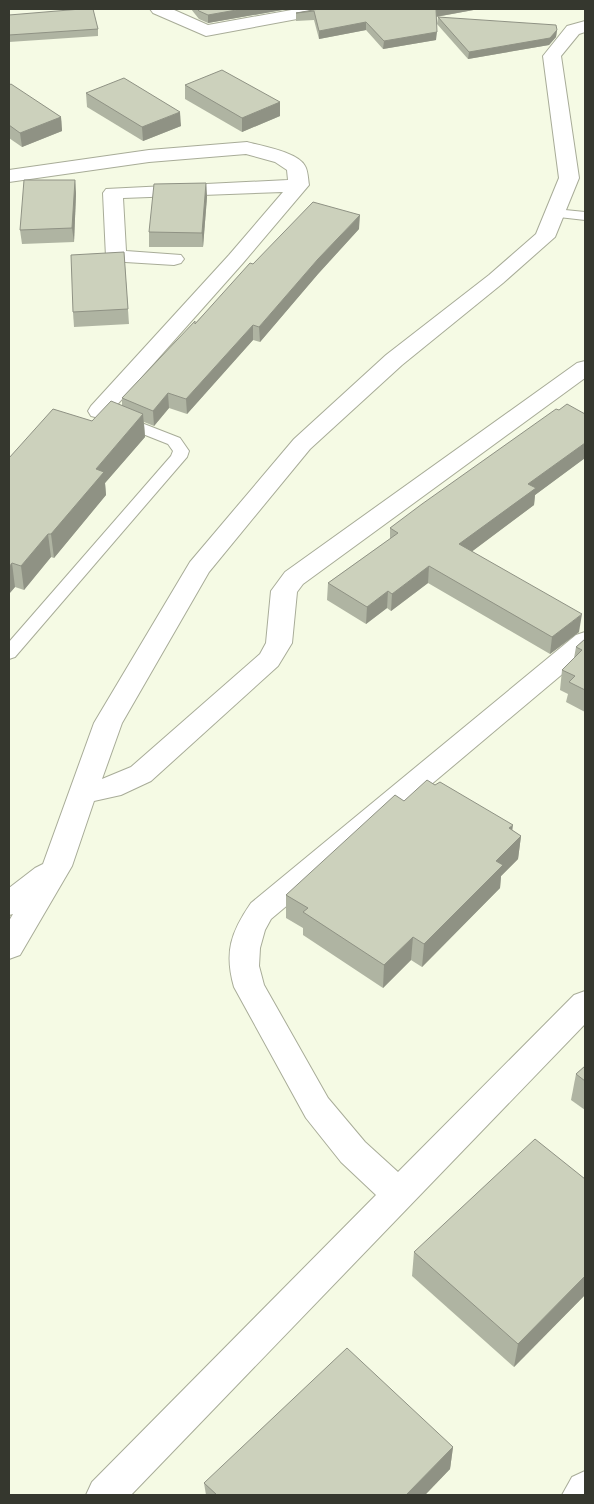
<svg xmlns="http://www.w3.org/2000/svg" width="594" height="1504" font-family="Jost,sans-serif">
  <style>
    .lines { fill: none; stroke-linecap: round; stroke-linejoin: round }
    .service-casing { stroke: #a8ac98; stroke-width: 2 }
    .minor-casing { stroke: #a8ac98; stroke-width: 2 }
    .service { fill: #fff; fill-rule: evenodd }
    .minor { fill: #fff; fill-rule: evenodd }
    .wall { fill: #afb4a2 }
    .shaded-wall { fill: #8f9284 }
    .building { fill: #ccd1bc; stroke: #8f9284 }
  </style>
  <rect width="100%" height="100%" fill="#f5fae4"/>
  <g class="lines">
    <g class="service-casing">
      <g id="service">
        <path d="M555 209 585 212V220L550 216 548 213 550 210Z"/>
        <path d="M121 415 180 438 189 451 187 457 15 657 9 659V642L171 456 173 451 168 444 115 423 113 420 115 417Z"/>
      </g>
    </g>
    <g class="minor-casing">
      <g id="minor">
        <path d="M150 9H172L208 25 297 9H333L330 13 324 14 206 36 153 13Z"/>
        <path d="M585 21V32L579 34 561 56 579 178 555 237 503 283 402 365 310 449 209 572 122 723 102 779 131 767 260 654 266 643 271 591 285 572 577 363 585 361V378L303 584 297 592 292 643 278 666 151 781 121 795 94 801 72 866 20 955 9 959V921L13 914 9 915V888L35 868 43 864 94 723 190 562 294 439 386 355 489 275 536 234 559 178 543 56 567 26Z"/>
        <path d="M247 142C261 146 298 152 305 166 308 171 308 179 309 185L243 263 107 416 99 418 91 416 88 411 91 406 229 255 283 192 123 198 126 251 181 255 184 259 181 263 174 265 109 261 106 257 103 193 106 189 288 180 287 170 275 162 246 154 149 162 9 182V170L149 150Z"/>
        <path d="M585 632V655L271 919 265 930 260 948 259 966 264 985 328 1098 365 1142 398 1172 574 995 585 991V1024L131 1495H86L92 1482 376 1195 341 1162 306 1118 234 987C224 952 231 932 251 903L576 635Z"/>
        <path d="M585 1471V1495H562L572 1477Z"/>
      </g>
    </g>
    <use href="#service" class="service"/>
    <use href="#minor" class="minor"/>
  </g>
  <g class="wall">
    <path d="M191 9H288L208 23 199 19Z"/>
    <path d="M319 9H479L436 17V40L383 49 366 30 319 39 314 20 296 21V13Z"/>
    <path d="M9 15 98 29V36L9 42Z"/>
    <path d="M438 17 557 30 556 37 549 45 468 59 437 24Z"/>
    <path d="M9 85 61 117 62 131 22 147 9 138Z"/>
    <path d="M185 85 280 102V116L242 132 185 99Z"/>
    <path d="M86 93 181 126 143 141 87 107Z"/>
    <path d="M75 180 76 194 74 242 22 244 20 230Z"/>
    <path d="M206 183 207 197 203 247H149V232Z"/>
    <path d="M359 229 318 274 260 342 253 340 187 414 169 408 154 426 144 422 145 437 105 483 106 495 54 558 51 557 24 590 15 587 9 594V458L92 421 122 405V398L253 264Z"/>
    <path d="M124 252 129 324 74 327 73 312Z"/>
    <path d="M559 410 585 414V458L535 495 534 505 472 551 579 632 550 654 428 583 391 611 387 608 366 624 327 600 328 583 390 539V528Z"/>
    <path d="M585 639V712L566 702 568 694 560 690 562 670 574 658 576 647Z"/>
    <path d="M404 801 512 830 521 836 518 859 501 876 500 888 422 967 411 960 383 988 303 935V928L286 918V895Z"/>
    <path d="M585 1066V1110L571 1100 576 1074Z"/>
    <path d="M585 1179V1295L514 1367 412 1276 414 1252Z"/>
    <path d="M453 1447 450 1469 425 1495H206L204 1483Z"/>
  </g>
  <g class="shaded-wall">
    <path d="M242 9H288L208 23V15Z"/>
    <path d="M436 9H479L435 17Z"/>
    <path d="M366 22V30L319 39V31Z"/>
    <path d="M557 30 556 37 549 45 468 59 469 52Z"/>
    <path d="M437 32 436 40 383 49 384 41Z"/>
    <path d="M280 102V116L242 132V118Z"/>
    <path d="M180 112 181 126 143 141 142 127Z"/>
    <path d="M61 117 62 131 22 147 20 133Z"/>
    <path d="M75 180 76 194 74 242 72 228Z"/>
    <path d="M206 183 207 197 203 247 202 233Z"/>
    <path d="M360 215 359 229 318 274 260 342 259 327 318 259Z"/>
    <path d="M253 325V340L187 414 186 399Z"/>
    <path d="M168 393 169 408 154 426 153 411Z"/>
    <path d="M143 414 145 437 105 483 106 495 54 558 51 534 96 469Z"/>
    <path d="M585 443V458L535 495 534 505 458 562 459 544 528 484Z"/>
    <path d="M48 534 51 557 24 590 21 566Z"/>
    <path d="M12 563 15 587 9 594V567Z"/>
    <path d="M429 566 428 583 391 611 392 594Z"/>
    <path d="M388 591 387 608 366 624 367 607Z"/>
    <path d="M582 614 579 632 550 654 552 637Z"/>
    <path d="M513 825 510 847 521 836 518 859 501 876 500 888 422 967 424 944 496 861 509 828Z"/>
    <path d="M413 937 411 960 383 988 384 965Z"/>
    <path d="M585 1276V1295L514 1367 518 1344Z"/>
    <path d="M453 1447 450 1469 425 1495H406Z"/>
  </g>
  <g class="building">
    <path d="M81 9H93L98 29 9 35V15Z"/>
    <path d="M197 9H242L208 15 199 11Z"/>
    <path d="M319 9H436L437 32 384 41 366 22 319 31 314 11 296 13Z"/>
    <path d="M438 17 556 25 557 30 550 38 469 52Z"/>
    <path d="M222 70 280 102 242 118 185 85Z"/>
    <path d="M124 78 180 112 142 127 86 93Z"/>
    <path d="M11 84 61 117 20 133 9 125V85Z"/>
    <path d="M24 180H75L72 228 20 230Z"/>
    <path d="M206 183 202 233 149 232 154 184Z"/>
    <path d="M313 202 360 215 318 259 259 327 253 325 186 399 168 393 153 411 122 398 195 321V324L250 263 253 264Z"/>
    <path d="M124 252 128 309 73 312 71 255Z"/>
    <path d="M111 401 143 414 96 469 104 472 51 534H48L21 566 12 563 9 567V458L53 409 92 421Z"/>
    <path d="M567 404 585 414V443L528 484 536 488 459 544 582 614 552 637 429 566 392 594 388 591 367 607 328 583 398 533 390 528 422 504 556 409 559 410Z"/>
    <path d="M585 639V690L569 682 575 676 562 670 582 650 576 647Z"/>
    <path d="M427 780 435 785 440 782 513 825 509 828 521 836 496 861 503 865 424 944 413 937 384 965 303 912 308 908 286 895 395 795 404 801Z"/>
    <path d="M585 1066V1081L576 1074Z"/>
    <path d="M535 1139 585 1179V1276L518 1344 414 1252Z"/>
    <path d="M347 1348 453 1447 406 1495H217L204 1483Z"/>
  </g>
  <rect width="594" height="1504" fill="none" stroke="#35372e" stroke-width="20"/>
</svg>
